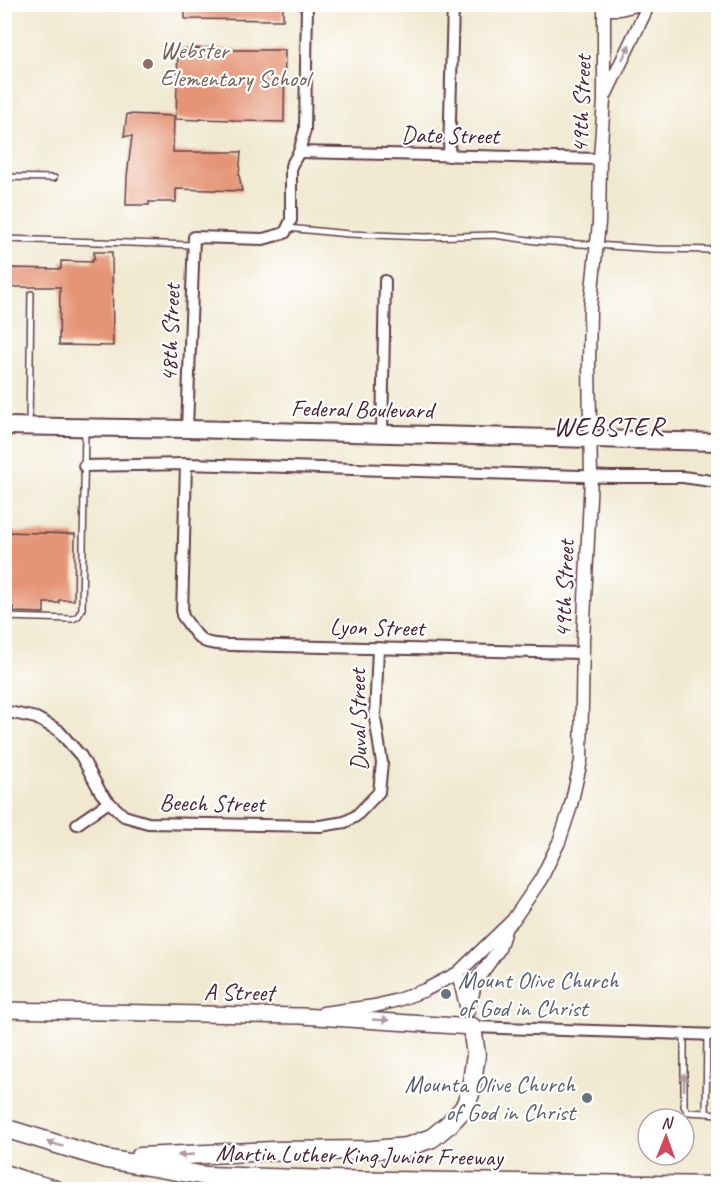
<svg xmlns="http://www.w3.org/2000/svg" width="723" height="1194" font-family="Caveat,sans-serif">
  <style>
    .building { fill: #e59476 }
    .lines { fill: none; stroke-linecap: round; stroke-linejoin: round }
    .service-casing { stroke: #633d44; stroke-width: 8 }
    .minor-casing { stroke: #633d44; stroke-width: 14 }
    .tertiary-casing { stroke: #633d44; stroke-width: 15 }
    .secondary-casing { stroke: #633d44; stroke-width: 18 }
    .primary-casing { stroke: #633d44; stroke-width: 20 }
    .motorway-casing { stroke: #633d44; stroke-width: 21 }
    .service { stroke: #fff; stroke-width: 5 }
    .minor { stroke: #fff; stroke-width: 10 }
    .tertiary { stroke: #fff; stroke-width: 12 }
    .secondary { stroke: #fff; stroke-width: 15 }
    .primary { stroke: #fff; stroke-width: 16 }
    .motorway { stroke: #fff; stroke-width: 18 }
    .oneway { fill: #ae9aa0 }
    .education-dot { fill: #8d6e63; stroke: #fff; stroke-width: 2 }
    .worship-dot { fill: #6b7280; stroke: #fff; stroke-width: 2 }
    .labels { text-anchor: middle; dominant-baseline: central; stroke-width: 4.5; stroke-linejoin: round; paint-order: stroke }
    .education-label { font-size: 24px; fill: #785e54; stroke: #fff; text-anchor: start }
    .street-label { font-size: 24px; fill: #4a1f2b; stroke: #fff }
    .worship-label { font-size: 24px; fill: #5b616d; stroke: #fff; text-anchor: start }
    .quarter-label { font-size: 27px; letter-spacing: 1.5px; fill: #4a1f2b; stroke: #fff }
  </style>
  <rect width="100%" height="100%" fill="#fff"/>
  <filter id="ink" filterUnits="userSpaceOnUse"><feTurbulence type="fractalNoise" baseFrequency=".0167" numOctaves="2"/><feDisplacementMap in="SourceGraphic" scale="12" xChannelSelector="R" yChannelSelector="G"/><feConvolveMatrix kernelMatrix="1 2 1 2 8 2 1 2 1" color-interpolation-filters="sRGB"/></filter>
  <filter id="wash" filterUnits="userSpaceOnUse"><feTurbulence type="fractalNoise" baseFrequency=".008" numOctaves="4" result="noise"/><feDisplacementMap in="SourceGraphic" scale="24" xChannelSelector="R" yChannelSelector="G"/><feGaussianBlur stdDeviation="1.35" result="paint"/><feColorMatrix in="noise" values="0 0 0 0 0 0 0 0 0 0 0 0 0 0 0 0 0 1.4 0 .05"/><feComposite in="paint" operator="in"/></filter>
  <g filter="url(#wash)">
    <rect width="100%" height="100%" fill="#f0e9d0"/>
    <g id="blocks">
      <g class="building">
        <path d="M185 4H283V20L185 19Z"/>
        <path d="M207 48 228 49V50H285L284 122 234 121V120L200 119V120L176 119 178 49Z"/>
        <path d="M127 114 174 116 173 152H241L239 175 242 191 176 189V202H149V205H126L127 176 132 136H124Z"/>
        <path d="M94 252H112L113 346 59 345 60 287H10V268L61 269V261L92 262V260H94Z"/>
        <path d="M4 532 75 534 74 600H59V603H44V613L14 612V607H4Z"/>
      </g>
    </g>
  </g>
  <g filter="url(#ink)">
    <use href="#blocks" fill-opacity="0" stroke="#633d44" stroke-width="1.5"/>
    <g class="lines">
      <g class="service-casing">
        <g id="service">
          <path d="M4 177 54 178"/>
          <path d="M287 228 349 234 425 237 494 235 536 241 655 249 718 250"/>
          <path d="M4 239 193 245"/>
          <path d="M29 425 31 294"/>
          <path d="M4 617 73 619 78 616 82 609 85 429"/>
          <path d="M684 1034V1106L688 1112 706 1113"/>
          <path d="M707 1034 706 1113 718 1114"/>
        </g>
      </g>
      <g class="minor-casing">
        <g id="minor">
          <path d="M299 152 600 159"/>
          <path d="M449 156 453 4"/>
          <path d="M187 429 194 237 263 239 285 233 291 220V166L299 152 305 130 307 4"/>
          <path d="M382 434 385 281"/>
          <path d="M186 464 182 615C201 642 199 644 232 645L583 653"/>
          <path d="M84 466 186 464 612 477H683L718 482"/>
          <path d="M4 711 36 718 58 730 81 756 101 793 109 802 124 816 148 823 320 826 345 822 356 816 379 792 382 763 375 718 378 648"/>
          <path d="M77 824 109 802"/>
          <path d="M472 1027 718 1035"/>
        </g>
      </g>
      <g class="tertiary-casing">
        <g id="tertiary">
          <path d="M605 96 649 4"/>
          <path d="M458 973 467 1010"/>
          <path d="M468 1011 476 981 499 949 505 930"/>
          <path d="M323 1013 375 1006 398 1000 425 990 458 973 513 920 541 879 559 842 570 809 581 761 583 641 591 477 589 364 590 309 599 223 600 159 604 100V9H620L641 4"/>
        </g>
      </g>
      <g class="secondary-casing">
        <path id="secondary" d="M4 1010 301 1016 472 1027"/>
      </g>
      <g class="primary-casing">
        <path id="primary" d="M4 426 187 429 718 442"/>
      </g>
      <g class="motorway-casing">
        <g id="motorway">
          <path d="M4 1128 106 1159 206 1176 328 1180 718 1186"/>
          <path d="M140 1157 274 1151 373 1150 407 1147 432 1138 449 1124 464 1108 470 1094 476 1055 472 1027"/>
          <path d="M4 1174 21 1180 56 1190"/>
        </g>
      </g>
      <use href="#service" class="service"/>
      <use href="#minor" class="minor"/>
      <use href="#tertiary" class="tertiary"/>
      <use href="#secondary" class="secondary"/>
      <use href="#primary" class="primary"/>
      <use href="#motorway" class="motorway"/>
    </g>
    <defs><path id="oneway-solid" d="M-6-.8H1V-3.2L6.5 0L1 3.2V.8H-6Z" transform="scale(1.5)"/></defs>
    <g class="oneway">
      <use href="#oneway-solid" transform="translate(626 52) rotate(-64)"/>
      <use href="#oneway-solid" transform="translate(381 1020) rotate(3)"/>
      <use href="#oneway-solid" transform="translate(684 1082) rotate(-90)"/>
      <use href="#oneway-solid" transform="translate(55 1144) rotate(-163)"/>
      <use href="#oneway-solid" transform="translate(186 1155) rotate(177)"/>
    </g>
  </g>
  <circle class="education-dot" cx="148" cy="64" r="6"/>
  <g class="worship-dot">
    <circle cx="446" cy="994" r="6"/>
    <circle cx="587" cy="1098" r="6"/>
  </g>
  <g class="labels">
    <g class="education-label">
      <text x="160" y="50">Webster<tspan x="160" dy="28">Elementary School</tspan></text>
    </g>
    <g class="street-label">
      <text transform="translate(581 104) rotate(-88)">49th Street</text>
      <text transform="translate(450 135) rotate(1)">Date Street</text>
      <text transform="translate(170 333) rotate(-88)">48th Street</text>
      <text transform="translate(362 409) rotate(1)">Federal Boulevard</text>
      <text transform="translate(564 589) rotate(-88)">49th Street</text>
      <text transform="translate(377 627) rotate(1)">Lyon Street</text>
      <text transform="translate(358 720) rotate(-91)">Duval Street</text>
      <text transform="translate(212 803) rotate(1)">Beech Street</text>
      <text transform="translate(239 992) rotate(1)">A Street</text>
      <text transform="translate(359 1155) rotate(1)">Martin Luther King Junior Freeway</text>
    </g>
    <g class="worship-label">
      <text x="458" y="980">Mount Olive Church<tspan x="458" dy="28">of God in Christ</tspan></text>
      <text x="575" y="1084" text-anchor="end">Mounta Olive Church<tspan x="575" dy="28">of God in Christ</tspan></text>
    </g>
    <g class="quarter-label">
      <text x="609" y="426">WEBSTER</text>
    </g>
  </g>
  <rect width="723" height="1194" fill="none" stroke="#fff" stroke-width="24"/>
  <g transform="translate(666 1137) rotate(1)"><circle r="28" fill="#ffffff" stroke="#b7a5aa" stroke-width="1.5"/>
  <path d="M0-4.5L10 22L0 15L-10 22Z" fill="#d1495b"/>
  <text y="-9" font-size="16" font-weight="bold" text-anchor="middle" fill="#4a1f2b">N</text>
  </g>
</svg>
